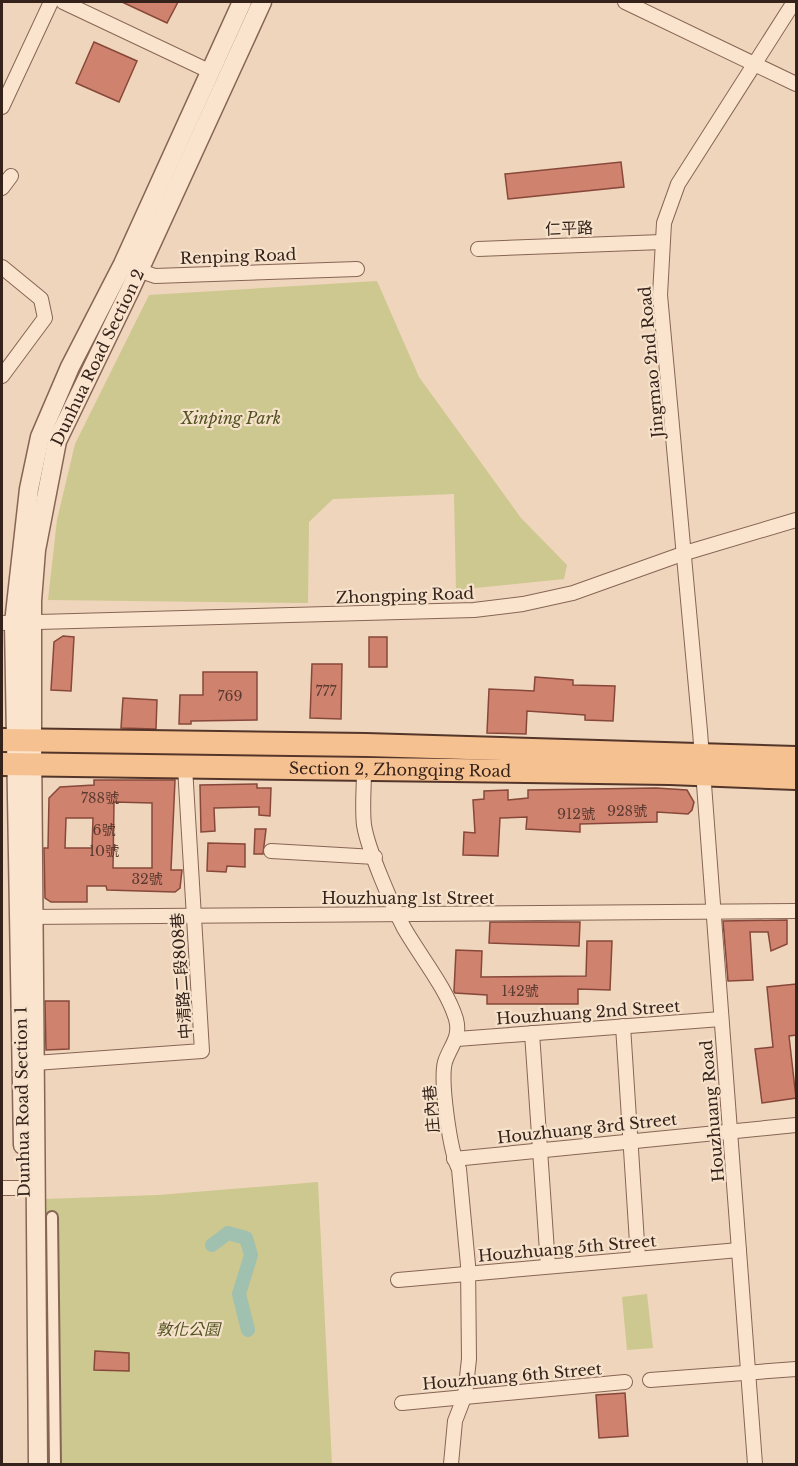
<svg xmlns="http://www.w3.org/2000/svg" width="798" height="1466" font-family="'Libre Baskerville','Noto Sans TC',serif">
  <style>
    .green { fill: #cdc88f }
    .lines { fill: none; stroke-linecap: round; stroke-linejoin: round }
    .canal { stroke: #a0c0b0; stroke-width: 14 }
    .building { fill: #cf836f; stroke: #87483a; stroke-width: 1.5; fill-rule: evenodd }
    .pedestrian-casing { stroke: #876555; stroke-width: 14 }
    .minor-casing { stroke: #876555; stroke-width: 16 }
    .tertiary-casing { stroke: #876555; stroke-width: 21 }
    .primary-casing { stroke: #54352a; stroke-width: 26 }
    .pedestrian { stroke: #fae4ce; stroke-width: 10 }
    .minor { stroke: #fae4ce; stroke-width: 14 }
    .tertiary { stroke: #fae4ce; stroke-width: 18 }
    .primary { stroke: #f6c190; stroke-width: 22 }
    .labels { text-anchor: middle; dominant-baseline: central; stroke-width: 4.5; stroke-linejoin: round; paint-order: stroke }
    .number-label { font-size: 14px; fill: #5c3a2f }
    .street-label { font-size: 16px; fill: #35221a; stroke: #f6e1cb }
    .park-label { font-size: 16px; font-style: italic; fill: #505320; stroke: #f6e1cb }
  </style>
  <rect width="100%" height="100%" fill="#efd5bb"/>
  <g class="green">
    <path d="M377 281 419 377 521 518 567 565 564 579 456 590 454 494 333 499 309 522 308 603 48 600 57 520 75 444 149 295Z"/>
    <path d="M318 1182 332 1464H51L45 1199 158 1195Z"/>
    <path d="M647 1294 653 1348 627 1350 622 1297Z"/>
  </g>
  <g class="lines">
    <path class="canal" d="M212 1245 228 1233 246 1238 251 1255 239 1294 248 1330"/>
  </g>
  <g class="building">
    <path d="M122 2H178L167 23Z"/>
    <path d="M94 42 137 61 119 102 76 83Z"/>
    <path d="M621 162 624 187 508 199 505 174Z"/>
    <path d="M63 636 74 637 71 691 51 690 54 642Z"/>
    <rect x="369" y="637" width="18" height="30"/>
    <path d="M312 664H342L341 719 310 718Z"/>
    <path d="M203 672H257V720L191 721V724H179L180 695H203Z"/>
    <path d="M535 677 573 680V685L615 686 613 721 585 720V715L527 711 526 734 487 733 489 689 534 691Z"/>
    <path d="M123 698 157 700 156 729 121 728Z"/>
    <path d="M94 780H175L171 870H182L180 888 175 892 107 890 106 886H87V902H51L45 898 44 848H48L49 798 60 787 94 785ZM114 802 152 803V868H113ZM66 818H93L92 848H65Z"/>
    <path d="M257 784V788H271L270 816 259 815V807L214 808 215 831 201 832 200 785Z"/>
    <path d="M656 788 687 790 694 802 692 810 688 814 657 812V822L580 824V832L526 829 527 817 500 818 498 856 463 855 464 832 475 833 473 800 484 799V791L508 790V800L528 798V790Z"/>
    <path d="M255 829H266L263 854H254Z"/>
    <path d="M208 843 245 844V867L227 866 226 872 207 871Z"/>
    <path d="M787 920V944L771 951 768 932H750L753 980 728 981 723 921Z"/>
    <path d="M490 922H580L579 946 489 943Z"/>
    <path d="M587 941H612L610 990 578 989V1004H487V995L455 993 454 991 456 950 482 951 481 977 586 976Z"/>
    <path d="M796 984V1035L789 1036 796 1098 762 1103 755 1049 773 1047 767 987Z"/>
    <path d="M45 1001H69V1049L46 1050Z"/>
    <path d="M95 1351 129 1353V1371L94 1370Z"/>
    <path d="M625 1393 628 1436 599 1438 596 1395Z"/>
  </g>
  <g class="lines">
    <g class="pedestrian-casing">
      <path id="pedestrian" d="M52 1217 55 1464"/>
    </g>
    <g class="minor-casing">
      <g id="minor">
        <path d="M63 2 209 71"/>
        <path d="M625 2 796 84"/>
        <path d="M2 107 51 2"/>
        <path d="M2 188 11 176"/>
        <path d="M478 249 662 242"/>
        <path d="M2 267 41 299 45 318 2 376"/>
        <path d="M132 268 155 276 357 269"/>
        <path d="M2 623 474 610 523 604 573 593 685 553 796 520"/>
        <path d="M364 770C364 788 362 808 364 825 368 850 392 905 404 928 420 956 447 989 456 1019 461 1038 450 1046 445 1062 440 1081 450 1152 459 1169L468 1265 469 1359 465 1395 455 1421 451 1464"/>
        <path d="M271 851 375 857"/>
        <path d="M25 917 796 911"/>
        <path d="M623 1026 638 1258"/>
        <path d="M532 1033 548 1266"/>
        <path d="M457 1039 721 1019"/>
        <path d="M35 1063 202 1051 185 767"/>
        <path d="M454 1159 796 1125"/>
        <path d="M2 1188H36"/>
        <path d="M398 1280 739 1250"/>
        <path d="M650 1380 796 1369"/>
        <path d="M402 1403 625 1382"/>
        <path d="M755 1464 700 731 660 295 664 223 678 184 794 2"/>
      </g>
    </g>
    <g class="tertiary-casing">
      <g id="tertiary">
        <path d="M23 1145 14 623 29 489 40 437 70 367 123 264 242 2"/>
        <path id="s1" d="M38 1464 32 740V601L36 550 57 441 130 290 262 2"/>
      </g>
    </g>
    <g class="primary-casing">
      <g id="primary">
        <path d="M2 740 366 745 796 758"/>
        <path id="s2" d="M2 764 670 773 796 778"/>
      </g>
    </g>
    <use href="#pedestrian" class="pedestrian"/>
    <use href="#minor" class="minor"/>
    <use href="#tertiary" class="tertiary"/>
    <use href="#primary" class="primary"/>
  </g>
  <g class="labels">
    <g class="number-label">
      <text x="326" y="691">777</text>
      <text x="230" y="696">769</text>
      <text x="100" y="798">788號</text>
      <text x="627" y="811">928號</text>
      <text x="576" y="814">912號</text>
      <text x="104" y="830">6號</text>
      <text x="104" y="851">10號</text>
      <text x="147" y="879">32號</text>
      <text x="520" y="991">142號</text>
    </g>
    <g class="street-label">
      <text transform="translate(569 228) rotate(-2)">仁平路</text>
      <text transform="translate(238 256) rotate(-2)">Renping Road</text>
      <text stroke="none"><textPath href="#s1" startOffset="1118">Dunhua Road Section 2</textPath></text>
      <text transform="translate(651 362) rotate(-95)">Jingmao 2nd Road</text>
      <text transform="translate(405 595) rotate(-2)">Zhongping Road</text>
      <text stroke="none"><textPath href="#s2" startOffset="398">Section 2, Zhongqing Road</textPath></text>
      <text x="408" y="898">Houzhuang 1st Street</text>
      <text transform="translate(181 976) rotate(-94)">中清路二段808巷</text>
      <text transform="translate(588 1012) rotate(-4)">Houzhuang 2nd Street</text>
      <text transform="translate(22 1102) rotate(-91)">Dunhua Road Section 1</text>
      <text transform="translate(431 1109) rotate(-95)">庄內巷</text>
      <text transform="translate(712 1111) rotate(-95)">Houzhuang Road</text>
      <text transform="translate(587 1128) rotate(-6)">Houzhuang 3rd Street</text>
      <text transform="translate(567 1248) rotate(-5)">Houzhuang 5th Street</text>
      <text transform="translate(512 1376) rotate(-5)">Houzhuang 6th Street</text>
    </g>
    <g class="park-label">
      <text x="231" y="418">Xinping Park</text>
      <text x="188" y="1329">敦化公園</text>
    </g>
  </g>
  <rect width="798" height="1466" fill="none" stroke="#35221a" stroke-width="6"/>
</svg>
